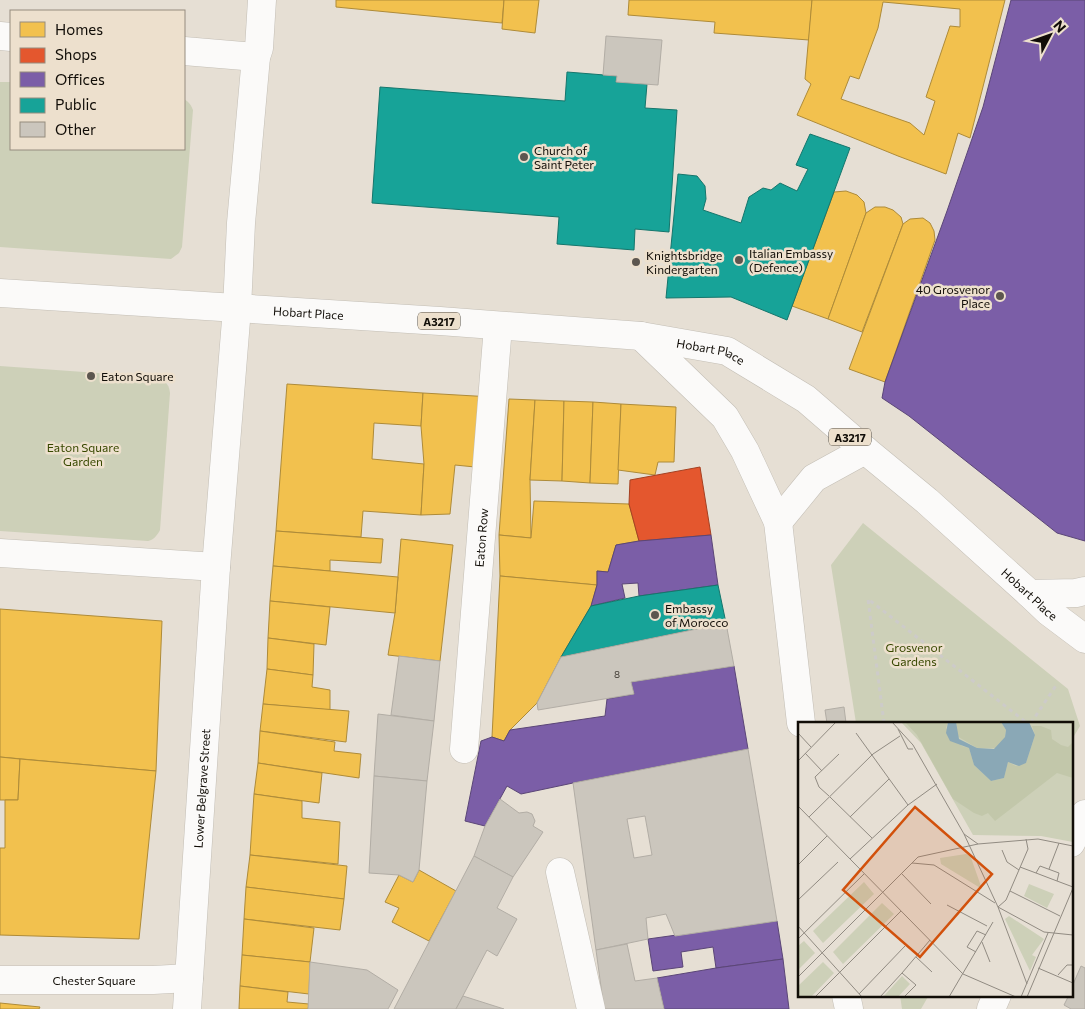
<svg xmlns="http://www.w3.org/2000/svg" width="1085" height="1009" font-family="Commissioner,sans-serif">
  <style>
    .green { fill: #cdd0b8 }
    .homes { fill: #f2c14e; stroke: #ae8b39; fill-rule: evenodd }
    .shops { fill: #e4572e; stroke: #a54122 }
    .offices { fill: #7b5ea7; stroke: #5b4677 }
    .public { fill: #17a398; stroke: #15766c }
    .building { fill: #cbc6bd; stroke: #b2ada5; fill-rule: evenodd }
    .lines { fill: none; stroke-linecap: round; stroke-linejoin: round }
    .minor-casing { stroke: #c3beb5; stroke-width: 29 }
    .major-casing { stroke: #c3beb5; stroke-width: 29 }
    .highway-casing { stroke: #c3beb5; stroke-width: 29 }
    .path { stroke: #cdcbc9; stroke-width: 3; stroke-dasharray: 4 4; stroke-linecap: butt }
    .minor { stroke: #fbfaf9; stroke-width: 28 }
    .major { stroke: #fbfaf9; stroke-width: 28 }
    .highway { stroke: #fbfaf9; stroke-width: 28 }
    .poi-dot { fill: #5c564f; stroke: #ede0cd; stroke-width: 2 }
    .labels { text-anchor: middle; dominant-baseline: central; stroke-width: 5; stroke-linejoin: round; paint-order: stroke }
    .number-label { font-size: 10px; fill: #423d36 }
    .shield { fill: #ede0cd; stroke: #534c42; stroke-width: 1 }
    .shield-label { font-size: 11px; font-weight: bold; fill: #110d07 }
    .poi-label { font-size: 12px; fill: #110d07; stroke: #ede0cd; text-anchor: start }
    .street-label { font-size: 12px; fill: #110d07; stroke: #ede0cd }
    .park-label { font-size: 12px; fill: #384800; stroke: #ede0cd }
    .inset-road { fill: none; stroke: #918b82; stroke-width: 1 }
    .view { fill: #d2510c; fill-opacity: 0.15; stroke: #d2510c; stroke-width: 2.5 }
    .inset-edge { fill: none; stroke: #110d07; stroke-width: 2.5 }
  </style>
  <rect width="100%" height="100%" fill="#e6dfd4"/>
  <g class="green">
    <path d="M0 82H11V149H184V99C189 102 191 105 193 110L182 247 179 253 171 259 0 247Z"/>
    <path d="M0 366 154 377C163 380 169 382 170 393L160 530C157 536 153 540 148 541L0 531Z"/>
    <path d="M863 523 1068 689 1080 726 1071 741V723H856L831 565Z"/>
    <path d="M900 995H929L921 1009H902Z"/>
  </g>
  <g class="homes">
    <path d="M336 0H504L502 23 336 7Z"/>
    <path d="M504 0H539L535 33 502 29Z"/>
    <path d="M629 0H812L809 40 714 33 715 22 628 15Z"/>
    <path d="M812 0H1005L970 138 958 133 946 174 898 156 797 115 811 84 805 79ZM883 2 960 9V27L950 26 926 97 935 101 924 135 910 123 841 99 850 76 859 79 878 28Z"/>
    <path d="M846 191 857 195 864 202 866 213 828 319 792 306 834 192Z"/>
    <path d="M875 207H885L893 210 901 217 903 224 862 332 828 319 866 213Z"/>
    <path d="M923 218 930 223 934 231 935 240 885 382 849 369 903 224 910 219Z"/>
    <path d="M287 384 423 393 421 426 374 423 372 459 424 464 421 515 363 511 361 537 276 531Z"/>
    <path d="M423 393 492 397 485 468 455 465 450 514 421 515 424 464 421 426Z"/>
    <path d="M509 399 535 400 530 480 531 538 499 535Z"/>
    <path d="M535 400 564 401 562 481 530 480Z"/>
    <path d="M564 401 593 402 590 483 562 481Z"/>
    <path d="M593 402 621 404 618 484 590 483Z"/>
    <path d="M621 404 676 407 674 462H658L655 475 618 470Z"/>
    <path d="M534 501 629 504 639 541 616 545 608 572 597 571V585L500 576 499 535 531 538Z"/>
    <path d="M276 531 383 539 381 563 330 560V571L273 566Z"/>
    <path d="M401 539 453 545 440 661 388 655 395 613Z"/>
    <path d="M273 566 398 577 395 613 270 601Z"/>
    <path d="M500 576 597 585 591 606 561 657 537 703 510 730 504 741 492 737Z"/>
    <path d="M270 601 330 607 326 645 268 638Z"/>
    <path d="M0 609 162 621 156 771 0 757Z"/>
    <path d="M268 638 314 644 313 675 267 669Z"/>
    <path d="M267 669 313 675 312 687 330 690V710L263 704Z"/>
    <path d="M263 704 349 711 346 742 260 731Z"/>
    <path d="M260 731 335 742 334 751 361 754 359 778 258 763Z"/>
    <path d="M0 757 20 759 18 800H0Z"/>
    <path d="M20 759 156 771 139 939 0 935V848H5V800H18Z"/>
    <path d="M258 763 322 773 319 803 254 794Z"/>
    <path d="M254 794 302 801V818L340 822 338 864 250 855Z"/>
    <path d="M250 855 347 866 344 899 246 887Z"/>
    <path d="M419 870 456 891 429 941 392 922 399 908 385 902 399 875 413 882Z"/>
    <path d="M246 887 344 899 340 930 244 919Z"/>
    <path d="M244 919 314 928 310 962 242 955Z"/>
    <path d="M242 955 310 962 309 994 240 986Z"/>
    <path d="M240 986 288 992 287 1002 309 1004 308 1009H239Z"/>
    <path d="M0 1003 40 1007 39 1009H0Z"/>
  </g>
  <path class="shops" d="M700 467 711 535 639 541 629 504 630 480Z"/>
  <g class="offices">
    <path d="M1011 0H1085V541L1057 533 909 416 882 398 885 382 947 211 983 107Z"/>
    <path d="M711 535 718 585 639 596 638 583 622 584 625 598 591 606 597 585V571L608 572 616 545 639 541Z"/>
    <path d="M734 666 748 749 573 783 521 794 507 786 485 826 465 821 481 741 492 737 504 741 510 730 605 716 607 699 634 694 631 682Z"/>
    <path d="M777 921 783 959 716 968 713 947 681 952 683 967 653 971 648 939Z"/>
    <path d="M783 959 789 1009H664L657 978 716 968Z"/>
  </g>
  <g class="public">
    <path d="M567 72 617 76 616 82 647 84 645 108 677 110 669 232 635 229 634 250 557 244 559 217 372 203 380 87 565 101Z"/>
    <path d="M810 134 850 148 787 320 731 297 666 298 678 174 697 176 705 186 706 199 703 210 741 223 749 197 763 188 771 190 780 183 797 191 808 169 796 165Z"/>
    <path d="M718 585 726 623 561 657 591 606 639 596Z"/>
  </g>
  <g class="building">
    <path d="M606 36 662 40 658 85 616 82 617 76 603 75Z"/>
    <path d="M726 623 734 666 631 682 634 694 538 710 537 703 561 657Z"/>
    <path d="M399 656 440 661 434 721 391 715Z"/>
    <path d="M844 707 846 723H827L825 710Z"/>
    <path d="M378 714 434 721 427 781 374 776Z"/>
    <path d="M748 749 777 921 675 936 666 914 646 918 648 939 596 950 573 783ZM645 816 652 855 634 858 627 819Z"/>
    <path d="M374 776 427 781 419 870 413 882 399 875 369 873Z"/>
    <path d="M500 799 519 813 527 812 532 814 535 821 533 826 543 832 513 877 474 856 485 826Z"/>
    <path d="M474 856 513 877 497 908 517 919 497 956 487 950 456 1009H394Z"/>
    <path d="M627 944 635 981 657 978 664 1009H604L596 950Z"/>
    <path d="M310 962 367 970 398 990 388 1009H308Z"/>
    <path d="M1081 966 1085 968V1009H1071L1064 1005 1069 995H1071V989Z"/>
    <path d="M463 996 504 1009H456Z"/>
  </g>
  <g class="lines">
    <g class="minor-casing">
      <g id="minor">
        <path d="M0 36 11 37"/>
        <path d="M184 51 256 57"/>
        <path d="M0 553 216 567"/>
        <path id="s1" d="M464 749 498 326"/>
        <path d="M560 872 591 1009"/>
        <path id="s2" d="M0 980H153L189 978"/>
        <path id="s3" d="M187 1009 216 567 237 308 241 223 256 57 259 48 262 0"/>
      </g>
    </g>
    <g class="major-casing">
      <g id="major">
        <path id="s4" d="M0 293 440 321 641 336 727 351 806 399 865 450 927 501 1030 594 1049 612 1085 639"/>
        <path d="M641 336 725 417 745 451 778 522 801 723"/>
        <path d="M778 522 814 478 865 450"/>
        <path d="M1030 594 1076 593 1085 591"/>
        <path d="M846 995 849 1009"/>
      </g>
    </g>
    <g class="highway-casing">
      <g id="highway">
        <path d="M1071 843 1085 814"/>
        <path d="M991 1009 997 995"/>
      </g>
    </g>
    <g class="path">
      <path d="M884 723 868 599 1027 723"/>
      <path d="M1031 723 1057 684"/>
    </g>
    <use href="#minor" class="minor"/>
    <use href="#major" class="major"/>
    <use href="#highway" class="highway"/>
  </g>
  <g class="poi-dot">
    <circle cx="524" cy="157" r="5"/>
    <circle cx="739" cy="260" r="5"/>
    <circle cx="636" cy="262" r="5"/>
    <circle cx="1000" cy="296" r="5"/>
    <circle cx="91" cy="376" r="5"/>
    <circle cx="655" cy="615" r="5"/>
  </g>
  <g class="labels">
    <g class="number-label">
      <text x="617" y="674">8</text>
    </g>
    <g class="shield">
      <rect x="418" y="312.5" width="42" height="17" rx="4"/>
      <rect x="829" y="428.5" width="42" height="17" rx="4"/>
    </g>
    <g class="shield-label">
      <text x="439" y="321">A3217</text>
      <text x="850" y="437">A3217</text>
    </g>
    <g class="poi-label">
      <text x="534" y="150">Church of<tspan x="534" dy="14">Saint Peter</tspan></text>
      <text x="749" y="253">Italian Embassy<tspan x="749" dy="14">(Defence)</tspan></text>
      <text x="646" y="255">Knightsbridge<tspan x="646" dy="14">Kindergarten</tspan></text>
      <text x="990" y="289" text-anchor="end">40 Grosvenor<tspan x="990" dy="14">Place</tspan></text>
      <text x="101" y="376">Eaton Square</text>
      <text x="665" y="608">Embassy<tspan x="665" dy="14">of Morocco</tspan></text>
    </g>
    <g class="street-label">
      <text stroke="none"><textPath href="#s4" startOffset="309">Hobart Place</textPath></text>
      <text stroke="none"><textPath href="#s4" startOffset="714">Hobart Place</textPath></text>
      <text stroke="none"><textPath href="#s1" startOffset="212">Eaton Row</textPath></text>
      <text stroke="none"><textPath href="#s4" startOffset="1119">Hobart Place</textPath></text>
      <text stroke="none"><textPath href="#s3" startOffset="221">Lower Belgrave Street</textPath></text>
      <text stroke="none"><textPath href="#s2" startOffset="94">Chester Square</textPath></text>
    </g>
    <g class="park-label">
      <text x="83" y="447">Eaton Square<tspan x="83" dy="14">Garden</tspan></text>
      <text x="914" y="647">Grosvenor<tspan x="914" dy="14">Gardens</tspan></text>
    </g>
  </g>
  <g transform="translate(798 722)">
    <rect width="275" height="275" fill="#e6dfd4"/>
    <path d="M103 0H275V120L243 114 175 113 123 21ZM168 132 172 133 184 167 143 142 142 136ZM66 160 76 172 25 221 15 209ZM231 162 256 172 249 186 226 174ZM84 181 96 192 45 242 35 230ZM211 194 246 217 234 233 238 235 232 249 207 197ZM6 219 17 231 0 248V224ZM25 240 36 251 13 275H0V264ZM104 254 112 262 100 275H85Z" fill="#cdd0b8"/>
    <path d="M107 0H150L148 6 164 24 171 26 176 43 193 59 206 56 210 40 218 44 228 41 237 13 234 4H243L253 8 254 17 263 23 270 25 275 20V56L259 51 197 99 190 91 184 94 176 91 155 77 119 13ZM158 0H203L208 8 207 15 200 26H179L159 14Z" fill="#c2c7aa"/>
    <path d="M150 0H158L161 17 179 26 196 27 207 15 208 8 203 0H231L237 13 228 41 221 44 210 40 206 56 193 59 176 43 171 26 152 19 148 11Z" fill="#8aa8b6"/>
    <path class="inset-road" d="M94 0 115 23 166 112 180 122M100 7 110 27H115M0 11 13 25M58 11 110 83M7 31 24 49M0 39 38 0M31 74 21 65 17 55 41 32M32 75 74 116M0 84 165 252 218 275M11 95 75 32 102 14M52 95 91 57M166 112 200 185 229 262M180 122 240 117 275 124M204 128 209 140 221 148M52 137 110 83 139 62M114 141 136 143 197 181M0 143 29 114M242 144 261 151 259 159 238 151ZM222 145 238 151M251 147 261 121M103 151 133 182M259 159 275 165M212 169 262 194M0 178 40 140M149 183 189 204M200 185 208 178 230 127 228 117M200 185 246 210 275 213M0 204 64 275M0 217 66 152M184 220 192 240M178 230 169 225 179 209 188 213M118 235 134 250M240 246 275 261M104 251 132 218M260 253 269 243H275M0 255 120 135 180 122M61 272 107 224M17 275 103 189M82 275 104 251 118 263 106 275M151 275 195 200M223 275 250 211M229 275 275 166"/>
    <path class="view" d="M117 85 194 152 122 235 45 168Z"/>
    <rect width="275" height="275" class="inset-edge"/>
  </g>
  <rect x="10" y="10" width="175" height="140" fill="#ede0cd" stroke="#958c7e"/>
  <rect x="20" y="22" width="25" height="15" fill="#f2c14e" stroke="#958c7e"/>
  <text x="55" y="35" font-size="15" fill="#110d07">Homes</text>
  <rect x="20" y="48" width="25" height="15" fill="#e4572e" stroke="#958c7e"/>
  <text x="55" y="60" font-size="15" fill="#110d07">Shops</text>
  <rect x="20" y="72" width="25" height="15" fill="#7b5ea7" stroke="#958c7e"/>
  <text x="55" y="85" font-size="15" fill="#110d07">Offices</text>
  <rect x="20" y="98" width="25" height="15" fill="#17a398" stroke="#958c7e"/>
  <text x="55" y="110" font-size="15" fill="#110d07">Public</text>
  <rect x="20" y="122" width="25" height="15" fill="#cbc6bd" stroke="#958c7e"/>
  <text x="55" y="135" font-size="15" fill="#110d07">Other</text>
  <g transform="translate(1050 35) rotate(49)" stroke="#ede0cd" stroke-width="4" paint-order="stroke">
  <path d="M0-4L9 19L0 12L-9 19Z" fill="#110d07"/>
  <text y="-8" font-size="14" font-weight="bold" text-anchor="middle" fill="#110d07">N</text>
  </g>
</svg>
